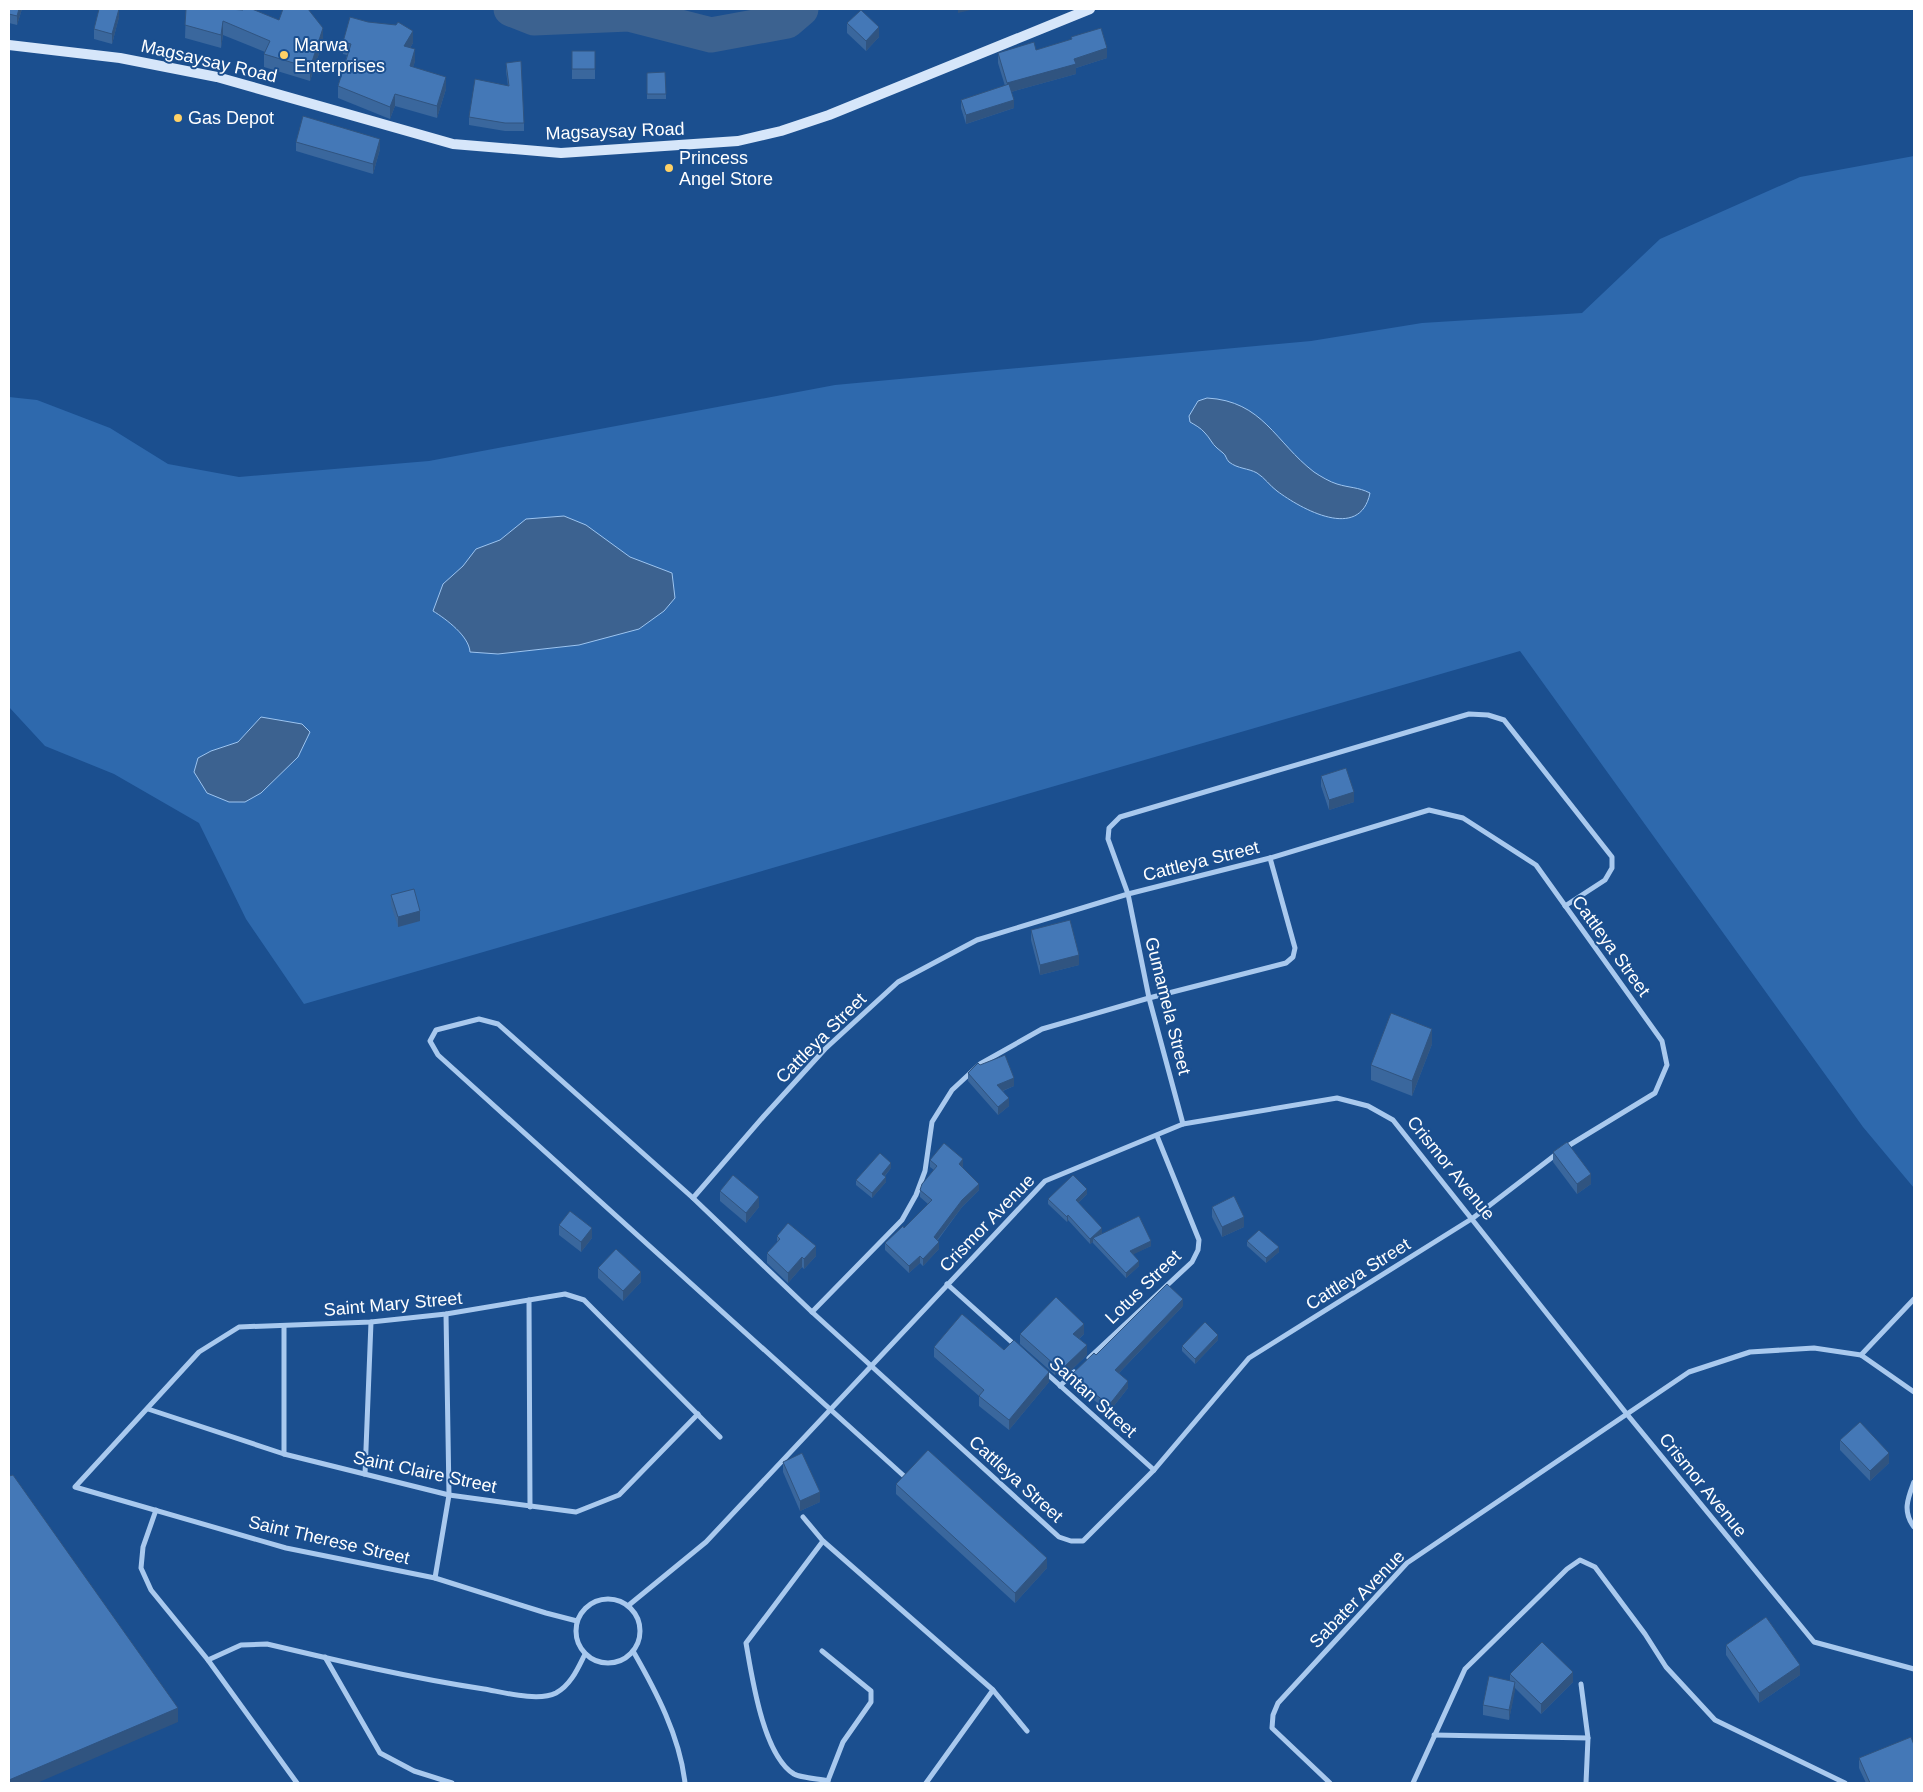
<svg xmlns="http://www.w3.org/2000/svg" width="1923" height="1792" font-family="Arial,sans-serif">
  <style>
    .green { fill: #2e69ad }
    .water { fill: #3c6290; stroke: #9cc4f0 }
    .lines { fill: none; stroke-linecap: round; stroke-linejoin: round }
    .river { stroke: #3c6290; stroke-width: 35 }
    .street { stroke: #a9c9ee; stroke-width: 5 }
    .secondary { stroke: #d6e6fa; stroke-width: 10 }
    .wall { fill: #3a679d }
    .shaded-wall { fill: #305480 }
    .building { fill: #4478b7; stroke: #305480 }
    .poi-dot { fill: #ffd166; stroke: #1b4f8f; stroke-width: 2 }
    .labels { text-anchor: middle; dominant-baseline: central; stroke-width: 4; stroke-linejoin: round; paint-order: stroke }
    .poi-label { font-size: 18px; fill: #fff; stroke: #1b4f8f; text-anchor: start }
    .street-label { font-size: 18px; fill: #fff; stroke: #1b4f8f }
  </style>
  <rect width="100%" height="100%" fill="#1b4f8f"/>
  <path class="green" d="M1914 156V1188L1863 1127 1520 651 304 1004 246 919 199 823 114 774 45 746 9 707V397L37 400 110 428 168 464 239 477 429 461 835 385 1311 341 1422 323 1582 313 1660 239 1800 177Z"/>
  <g class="water">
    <path d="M1207 398C1263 401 1275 442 1314 472 1320 476 1330 482 1337 484 1350 488 1358 487 1370 493 1360 542 1301 509 1277 491 1270 486 1265 478 1257 473 1248 468 1238 469 1229 462 1226 459 1226 455 1223 453 1221 451 1219 450 1217 448 1212 444 1210 438 1205 433 1201 428 1195 425 1190 422L1189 416 1198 401Z"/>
    <path d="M564 516 586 525 630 557 672 573 675 598 664 611 639 629 579 645 498 654 470 652C469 636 446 619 433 611L443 584 463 566 476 549 500 540 526 519Z"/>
    <path d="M261 717 302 724 310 732 298 757 261 793 245 802H229L207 793 194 772 198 758 211 751 238 742Z"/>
  </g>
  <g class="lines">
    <path class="river" d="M511 9 534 18 629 14 711 35 787 21 801 9"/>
    <g class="street">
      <path d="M1429 810 1463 818 1536 865 1662 1041 1667 1065 1655 1093 1563 1149 1473 1218 1249 1358 1154 1470 1083 1541H1071L1059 1537 812 1312 693 1198 764 1116 825 1049 898 982 977 940 1128 894 1270 858Z"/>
      <path d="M1183 1124 1149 998 1128 894 1108 839 1109 828 1120 817 1469 714 1488 715 1504 720 1612 857V868L1605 880 1565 906"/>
      <path d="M693 1198 498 1024 479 1019 436 1030 430 1041 438 1055 904 1476"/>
      <path d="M947 1284 1016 1346"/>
      <path d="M529 1300 530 1507"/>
      <path d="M812 1312 902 1220 916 1195 925 1171 932 1122 952 1090 980 1064 1042 1029 1149 998 1286 963 1293 957 1295 948 1270 858"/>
      <path d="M1861 1355 1914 1299"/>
      <path d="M1089 1358 1192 1262 1198 1250 1199 1240 1157 1136"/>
      <path d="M1045 1372 1154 1470"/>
      <path d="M1060 1386 1074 1372"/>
      <path d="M148 1409 284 1454 449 1495 576 1512 619 1495 698 1414"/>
      <path d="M284 1454V1326"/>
      <path d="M365 1474 371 1322"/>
      <path d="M1914 1482C1908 1498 1902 1511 1914 1527"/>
      <path d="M156 1510 143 1547 141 1568 151 1590 208 1660 297 1783"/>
      <path d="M803 1517 823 1541 993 1690 1027 1731"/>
      <path d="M823 1541 746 1643C752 1677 763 1755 794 1774 801 1778 820 1779 828 1781"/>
      <path d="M435 1578 449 1495 446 1314"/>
      <circle cx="608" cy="1631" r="32"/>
      <path d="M629 1605 706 1542 1045 1181 1183 1124 1337 1098 1368 1106 1393 1120 1626 1413 1814 1642 1914 1669"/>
      <path d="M577 1621 546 1613 435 1578 286 1548 75 1487 199 1352 239 1327 371 1322 446 1314 565 1294 584 1300 720 1437"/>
      <path d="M633 1651C656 1691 680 1737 685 1783"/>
      <path d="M822 1651 871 1691V1702L843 1742 827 1783"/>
      <path d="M325 1657 380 1753 414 1771 452 1783"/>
      <path d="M208 1660 241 1645 267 1644C339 1661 411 1678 484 1689 502 1692 538 1702 556 1693 571 1685 578 1668 585 1654"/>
      <path d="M1581 1684 1588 1738 1586 1783"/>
      <path d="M1434 1735 1588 1738"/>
      <path d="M926 1783 993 1690"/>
      <path d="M1330 1783 1272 1728 1273 1715 1278 1703 1407 1563 1689 1372 1750 1352 1814 1348 1861 1355 1914 1392"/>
      <path d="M1413 1783 1465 1669 1567 1569 1580 1560 1595 1567 1645 1634 1666 1667 1715 1720 1845 1783"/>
    </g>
    <path class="secondary" d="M9 45 120 58 217 77 453 144 561 153 738 141 781 131 829 115 1090 9"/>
  </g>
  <g class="wall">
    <path d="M9 9H22L17 25 9 23Z"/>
    <path d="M186 9 323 41 310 81 264 67V54L265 52 223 35 221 48 185 38Z"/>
    <path d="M119 17 112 44 94 39V29Z"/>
    <path d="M847 23 879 37 866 51 847 33Z"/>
    <path d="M1071 37 1107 58 1076 68V74L1011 92 1014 108 966 124 961 108V100L1005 86 998 63V53L1036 50 1071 40Z"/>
    <path d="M343 42 413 43 410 48 415 61 413 67 446 89 437 118 395 106 390 119 338 98V86L347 55 343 54Z"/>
    <rect x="572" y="51" width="23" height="28"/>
    <path d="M506 63 524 123V131H505L469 125V117L508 86 506 71Z"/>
    <path d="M647 73 666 94V99H647Z"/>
    <path d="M296 142 380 149 373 174 296 151Z"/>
    <path d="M1321 776 1354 802 1329 810 1321 786Z"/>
    <path d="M391 895 420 921 398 927 391 905Z"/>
    <path d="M1031 930 1079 965 1040 975 1031 940Z"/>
    <path d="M1432 1044 1412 1096 1371 1080V1065Z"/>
    <path d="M980 1065 1014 1086 1003 1091 1009 1106 998 1115 968 1081V1073Z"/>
    <path d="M1553 1152 1591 1184 1577 1194 1553 1162Z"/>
    <path d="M930 1160 963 1166 962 1167 979 1190 962 1207 938 1240 939 1249 923 1266 920 1263 909 1273 885 1250V1243L904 1228 928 1204 920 1197V1190L934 1170 930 1167Z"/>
    <path d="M891 1168 885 1176 886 1182 872 1198 856 1185V1180Z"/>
    <path d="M720 1191 759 1207 746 1223 720 1201Z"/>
    <path d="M1087 1194 1078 1203 1102 1233 1100 1235 1151 1246 1133 1254 1139 1266 1126 1278 1093 1243V1242L1090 1244 1068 1220 1067 1222 1048 1204V1199Z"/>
    <path d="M1212 1207 1244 1227 1222 1237 1212 1217Z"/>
    <path d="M559 1225 592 1238 581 1252 559 1235Z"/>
    <path d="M777 1236 816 1256 804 1269 802 1267 788 1283 767 1263V1253L777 1243Z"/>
    <path d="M1247 1241 1279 1252 1266 1263 1247 1246Z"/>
    <path d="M598 1268 641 1282 623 1301 598 1278Z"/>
    <path d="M1183 1306 1119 1373 1128 1388 1109 1412 1071 1382V1375L1096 1355Z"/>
    <path d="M1020 1334H1084L1079 1339 1087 1355 1064 1377 1058 1372 1055 1375 1020 1344Z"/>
    <path d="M1218 1340 1195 1364 1182 1351V1346Z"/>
    <path d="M934 1347 1004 1350 1049 1382 1009 1430 979 1406V1396L934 1357Z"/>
    <path d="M1840 1440 1889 1463 1870 1481 1840 1450Z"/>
    <path d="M783 1462 820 1502 800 1511 783 1472Z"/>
    <path d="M896 1484 1047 1568 1015 1603 896 1494Z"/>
    <path d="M1726 1645 1800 1675 1759 1703 1726 1655Z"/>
    <path d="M1510 1674 1573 1682 1541 1714 1515 1688 1509 1720 1483 1715V1705L1510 1681Z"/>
    <path d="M1859 1758 1914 1783H1866L1859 1768Z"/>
  </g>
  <g class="shaded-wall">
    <path d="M19 9H22L17 25V16Z"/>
    <path d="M119 9V17L112 44V34Z"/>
    <path d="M958 9H975L958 13Z"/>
    <path d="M223 21V35L221 48V35Z"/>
    <path d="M879 27V37L866 51V41Z"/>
    <path d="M323 28V41L310 81V68Z"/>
    <path d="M413 31V43L404 58V46Z"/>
    <path d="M1107 48V58L1076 68V74L1007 93V83L1074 59Z"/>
    <path d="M415 49V61L410 78V66Z"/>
    <path d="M446 77V89L437 118V106Z"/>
    <path d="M395 94V106L390 119V107Z"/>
    <path d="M1014 100V108L966 124V115Z"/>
    <path d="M380 139V149L373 174V164Z"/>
    <path d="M1354 792V802L1329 810V800Z"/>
    <path d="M420 911V921L398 927V917Z"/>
    <path d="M1079 955V965L1040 975V965Z"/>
    <path d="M1432 1029V1044L1412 1096V1081Z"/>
    <path d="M1014 1078V1086L997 1093V1085Z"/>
    <path d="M1009 1098V1106L998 1115V1107Z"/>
    <path d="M963 1159V1166L959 1171V1164Z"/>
    <path d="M891 1163V1168L882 1179V1174Z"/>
    <path d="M1591 1174V1184L1577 1194V1184Z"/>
    <path d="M886 1177V1182L872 1198V1193Z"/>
    <path d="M979 1184V1190L962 1207 934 1244V1237L962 1200Z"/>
    <path d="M1087 1189V1194L1076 1205V1200Z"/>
    <path d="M759 1197V1207L746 1223V1213Z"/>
    <path d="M1068 1215V1220L1067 1222V1217Z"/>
    <path d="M1244 1217V1227L1222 1237V1227Z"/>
    <path d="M592 1228V1238L581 1252V1242Z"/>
    <path d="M1102 1228V1233L1094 1240 1093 1238V1242L1090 1244V1239Z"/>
    <path d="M1151 1241V1246L1130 1256V1251Z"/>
    <path d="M939 1242V1249L923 1266V1259Z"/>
    <path d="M816 1246V1256L804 1269V1259Z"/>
    <path d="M1279 1247V1252L1266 1263V1258Z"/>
    <path d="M920 1256V1263L909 1273V1266Z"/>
    <path d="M802 1257V1267L788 1283V1273Z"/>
    <path d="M1139 1261V1266L1126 1278V1273Z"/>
    <path d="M641 1272V1282L623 1301V1291Z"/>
    <path d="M1183 1299V1306L1115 1377V1370Z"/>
    <path d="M1084 1324V1334L1073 1344V1334Z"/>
    <path d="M1218 1335V1340L1195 1364V1359Z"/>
    <path d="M1087 1345V1355L1064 1377V1367Z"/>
    <path d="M1058 1362V1372L1055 1375V1365Z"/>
    <path d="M1049 1372V1382L1009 1430V1420Z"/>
    <path d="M1128 1381V1388L1109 1412V1405Z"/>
    <path d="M1889 1453V1463L1870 1481V1471Z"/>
    <path d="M820 1492V1502L800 1511V1501Z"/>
    <path d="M1047 1558V1568L1015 1603V1593Z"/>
    <path d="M1800 1665V1675L1759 1703V1693Z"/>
    <path d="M1573 1672V1682L1541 1714V1704Z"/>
    <path d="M1515 1682V1691L1509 1720V1710Z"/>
    <path d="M178 1708V1722L37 1783H9V1780Z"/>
  </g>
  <g class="building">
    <path d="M9 9H19L17 16 9 14Z"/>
    <path d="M99 9H119L112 34 94 29Z"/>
    <path d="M186 9H229L243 10V9H252L279 20 283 9H308L323 28 310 68 264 54 270 41 223 21 221 35 185 25Z"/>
    <path d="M861 10 879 27 866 41 847 23Z"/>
    <path d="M350 17 368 22 396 25 398 22 413 31 404 46 415 49 410 66 446 77 437 106 395 94 390 107 338 86 351 44 343 42Z"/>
    <path d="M1101 28 1107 48 1074 59 1076 64 1007 83 998 53 1034 42 1036 50 1072 39 1071 37Z"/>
    <rect x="572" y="51" width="23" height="18"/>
    <path d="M521 61 524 123H505L469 117 475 79 509 86 506 63Z"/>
    <path d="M665 72 666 94H647V73Z"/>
    <path d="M1009 84 1014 100 966 115 961 100Z"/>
    <path d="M303 116 380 139 373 164 296 142Z"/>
    <path d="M1346 768 1354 792 1329 800 1321 776Z"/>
    <path d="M414 889 420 911 398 917 391 895Z"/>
    <path d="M1070 920 1079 955 1040 965 1031 930Z"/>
    <path d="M1391 1013 1432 1029 1412 1081 1371 1065Z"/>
    <path d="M1005 1055 1014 1078 997 1085 1009 1098 998 1107 968 1073 978 1063 980 1065Z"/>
    <path d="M1567 1142 1591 1174 1577 1184 1553 1152Z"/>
    <path d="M944 1143 963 1159 959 1164 979 1184 962 1200 934 1237 939 1242 923 1259 920 1256 909 1266 885 1243 903 1226 904 1228 932 1200 920 1190 922 1184 937 1166 930 1160Z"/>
    <path d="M880 1153 891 1163 882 1174 886 1177 872 1193 856 1180Z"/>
    <path d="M733 1175 759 1197 746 1213 720 1191Z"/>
    <path d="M1073 1175 1087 1189 1076 1200 1102 1228 1090 1239 1068 1215 1067 1217 1048 1199Z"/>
    <path d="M1234 1196 1244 1217 1222 1227 1212 1207Z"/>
    <path d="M570 1211 592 1228 581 1242 559 1225Z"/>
    <path d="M1139 1216 1151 1241 1130 1251 1139 1261 1126 1273 1093 1238Z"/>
    <path d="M788 1223 816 1246 804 1259 802 1257 788 1273 767 1253 780 1239 777 1236Z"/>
    <path d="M1259 1230 1279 1247 1266 1258 1247 1241Z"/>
    <path d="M616 1249 641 1272 623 1291 598 1268Z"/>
    <path d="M1167 1284 1183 1299 1115 1370 1128 1381 1109 1405 1071 1375 1094 1353 1096 1355Z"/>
    <path d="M1056 1297 1084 1324 1073 1334 1087 1345 1064 1367 1058 1362 1055 1365 1020 1334Z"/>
    <path d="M962 1314 1004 1350 1014 1340 1049 1372 1009 1420 979 1396 984 1390 934 1347Z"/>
    <path d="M1205 1322 1218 1335 1195 1359 1182 1346Z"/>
    <path d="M1860 1422 1889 1453 1870 1471 1840 1440Z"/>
    <path d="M928 1450 1047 1558 1015 1593 896 1484Z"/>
    <path d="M802 1453 820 1492 800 1501 783 1462Z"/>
    <path d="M13 1475 178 1708 9 1780V1476Z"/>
    <path d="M1766 1617 1800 1665 1759 1693 1726 1645Z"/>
    <path d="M1542 1642 1573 1672 1541 1704 1510 1674Z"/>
    <path d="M1489 1676 1515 1682 1509 1710 1483 1705Z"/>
    <path d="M1911 1737 1914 1745V1783H1870L1859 1758Z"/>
  </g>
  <g class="poi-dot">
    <circle cx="284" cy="55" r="5"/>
    <circle cx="178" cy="118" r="5"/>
    <circle cx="669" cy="168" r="5"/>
  </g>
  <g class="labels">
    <g class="poi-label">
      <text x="294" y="45">Marwa<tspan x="294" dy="21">Enterprises</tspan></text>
      <text x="188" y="118">Gas Depot</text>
      <text x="679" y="158">Princess<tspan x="679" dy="21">Angel Store</tspan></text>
    </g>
    <g class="street-label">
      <text transform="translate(209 61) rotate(13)">Magsaysay Road</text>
      <text transform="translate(615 131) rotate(-2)">Magsaysay Road</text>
      <text transform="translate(1201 861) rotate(-14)">Cattleya Street</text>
      <text transform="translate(1611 946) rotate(54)">Cattleya Street</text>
      <text transform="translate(1168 1006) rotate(76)">Gumamela Street</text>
      <text transform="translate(821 1038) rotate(-45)">Cattleya Street</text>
      <text transform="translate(1451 1168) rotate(51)">Crismor Avenue</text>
      <text transform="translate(987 1223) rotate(-46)">Crismor Avenue</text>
      <text transform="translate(1358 1274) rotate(-32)">Cattleya Street</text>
      <text transform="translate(1143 1287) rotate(-44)">Lotus Street</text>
      <text transform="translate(393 1304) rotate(-5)">Saint Mary Street</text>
      <text transform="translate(1093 1397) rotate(42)">Santan Street</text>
      <text transform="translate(425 1472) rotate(12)">Saint Claire Street</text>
      <text transform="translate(1016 1479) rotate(42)">Cattleya Street</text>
      <text transform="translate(1703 1485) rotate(51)">Crismor Avenue</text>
      <text transform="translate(329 1540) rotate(13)">Saint Therese Street</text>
      <text transform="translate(1357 1599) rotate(-46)">Sabater Avenue</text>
    </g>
  </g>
  <rect width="1923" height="1792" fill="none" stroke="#ffffff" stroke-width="20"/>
</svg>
